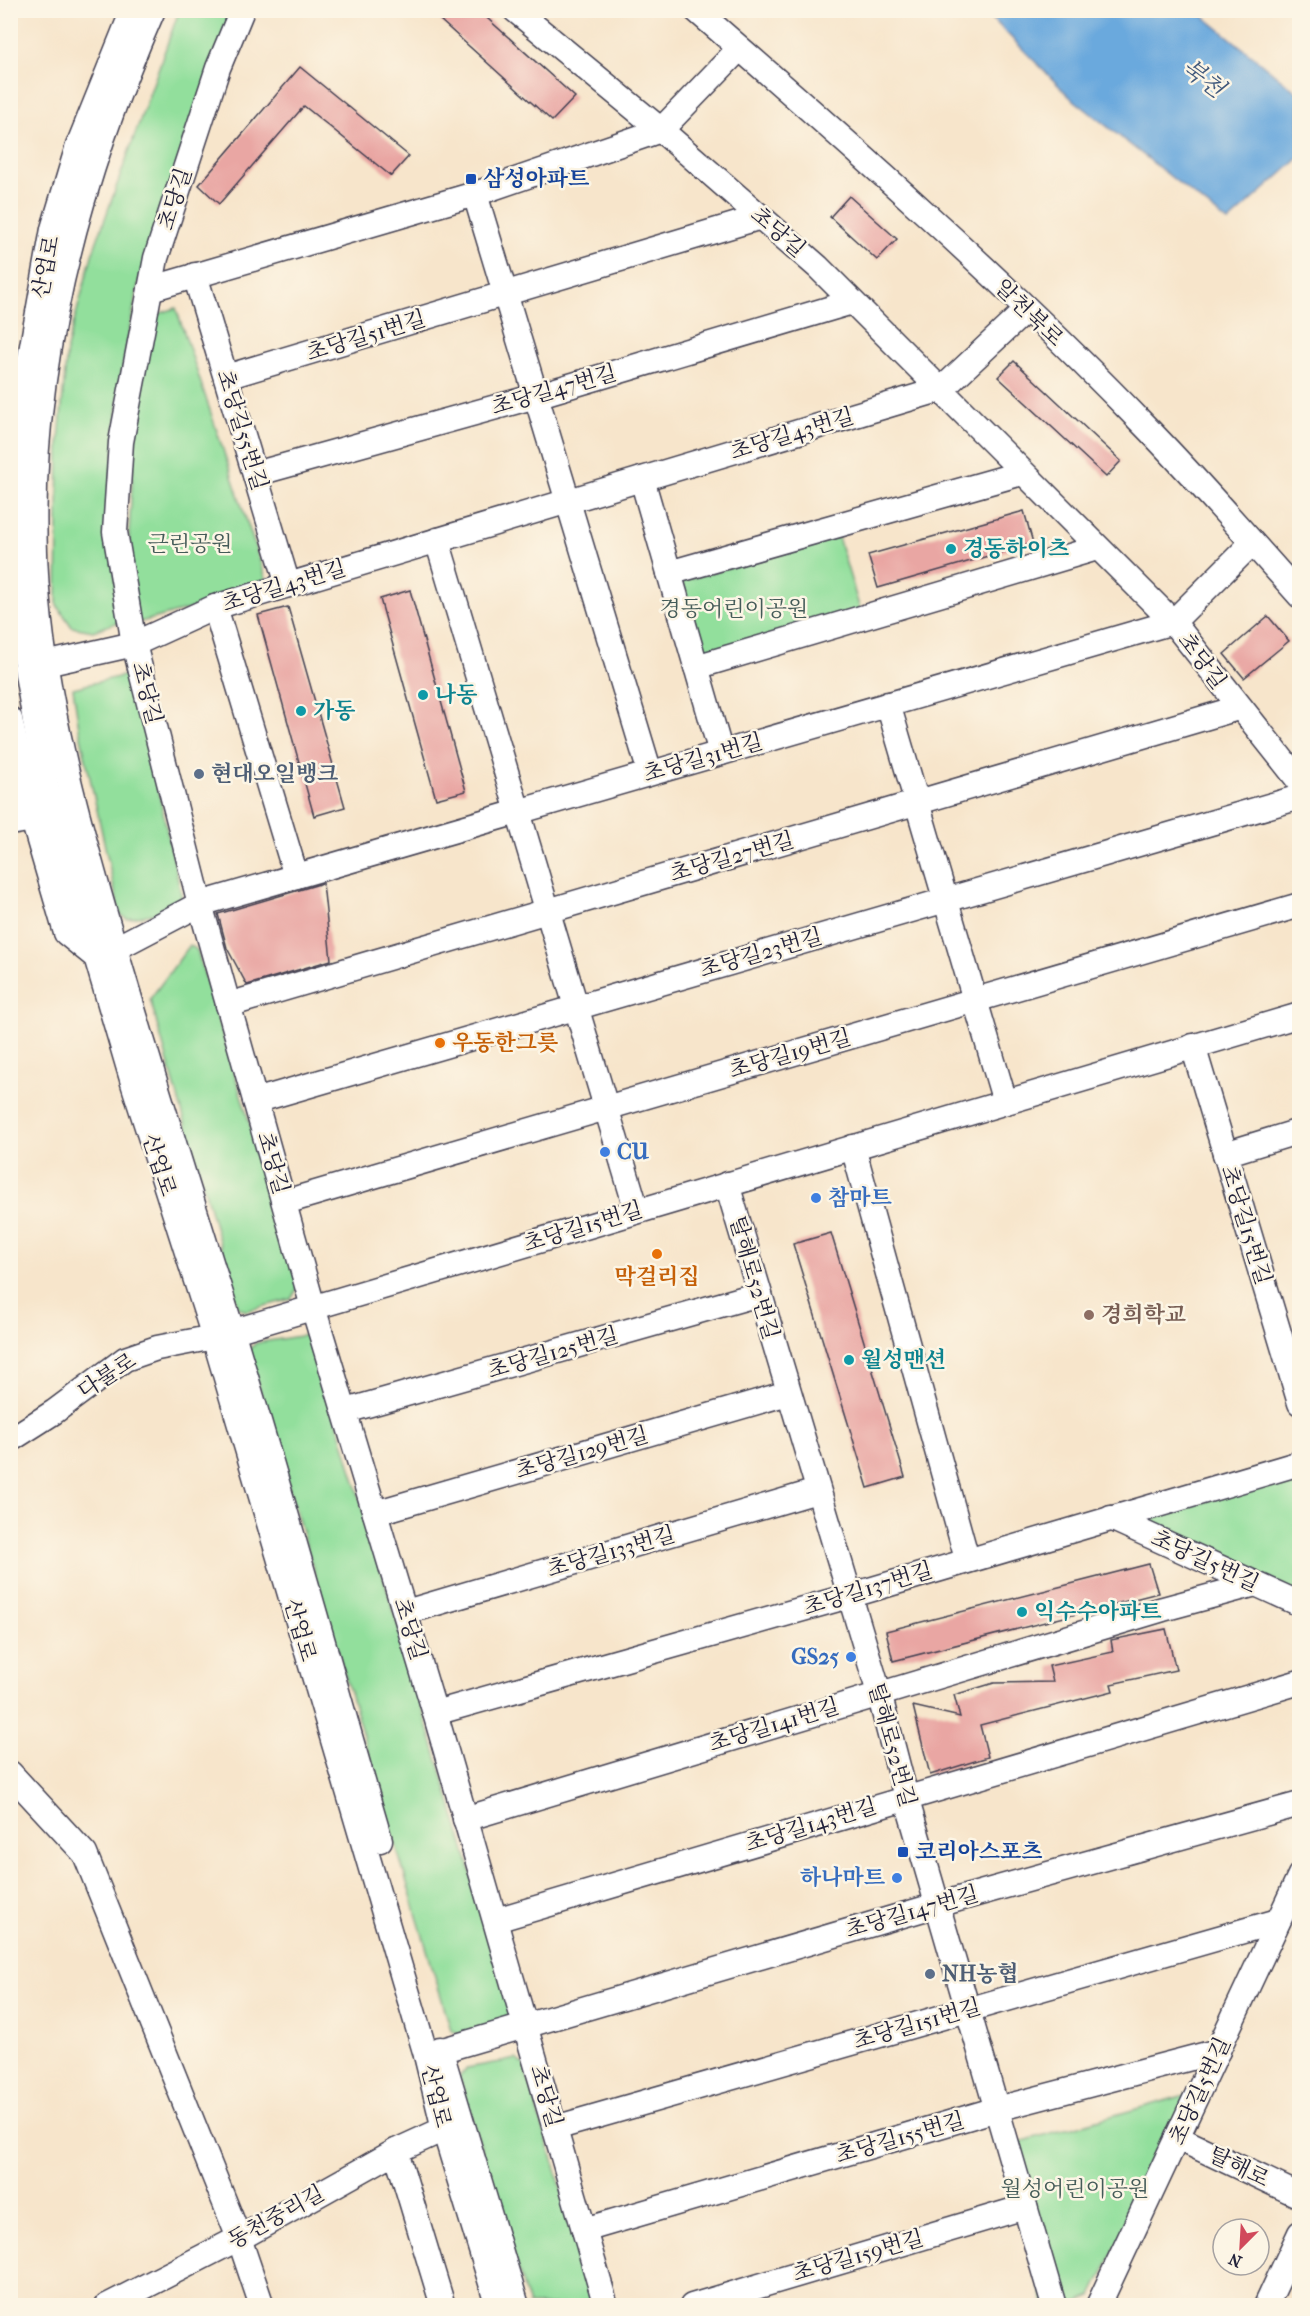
<svg xmlns="http://www.w3.org/2000/svg" width="1310" height="2316" font-family="'IM FELL French Canon','Noto Serif KR',serif">
  <style>
    .green { fill: #92df9c; stroke: #5a806c; stroke-width: 1.5 }
    .water { fill: #6ba9dd; stroke: #46668c; stroke-width: 1.5 }
    .building { fill: #e9a6a3 }
    .lines { fill: none; stroke-linecap: round; stroke-linejoin: round }
    .minor-casing { stroke: #423f51; stroke-width: 27 }
    .minor { stroke: #fff; stroke-width: 24 }
    .transit-dot { fill: #1a4fb4; stroke: #fcf5e5; stroke-width: 2 }
    .culture-dot { fill: #0f9aa8; stroke: #fcf5e5; stroke-width: 2 }
    .service-dot { fill: #5c6f8a; stroke: #fcf5e5; stroke-width: 2 }
    .food-dot { fill: #e8710a; stroke: #fcf5e5; stroke-width: 2 }
    .shop-dot { fill: #3f7fe0; stroke: #fcf5e5; stroke-width: 2 }
    .education-dot { fill: #8d6e63; stroke: #fcf5e5; stroke-width: 2 }
    .labels { text-anchor: middle; dominant-baseline: central; stroke-width: 5; stroke-linejoin: round; paint-order: stroke }
    .transit-label { font-size: 22px; font-weight: bold; fill: #164399; stroke: #fcf5e5; text-anchor: start }
    .street-label { font-size: 22px; fill: #22223b; stroke: #fcf5e5 }
    .park-label { font-size: 22px; fill: #445b58; stroke: #fcf5e5 }
    .culture-label { font-size: 22px; font-weight: bold; fill: #0d838f; stroke: #fcf5e5; text-anchor: start }
    .service-label { font-size: 22px; font-weight: bold; fill: #4e5e75; stroke: #fcf5e5; text-anchor: start }
    .food-label { font-size: 22px; font-weight: bold; fill: #c56008; stroke: #fcf5e5; text-anchor: start }
    .shop-label { font-size: 22px; font-weight: bold; fill: #366cbe; stroke: #fcf5e5; text-anchor: start }
    .education-label { font-size: 22px; font-weight: bold; fill: #785e54; stroke: #fcf5e5; text-anchor: start }
    .water-label { font-size: 24px; font-style: italic; fill: #3f587c; stroke: #fcf5e5 }
  </style>
  <rect width="100%" height="100%" fill="#fcf5e5"/>
  <filter id="ink" filterUnits="userSpaceOnUse"><feTurbulence type="fractalNoise" baseFrequency=".0167" numOctaves="2"/><feDisplacementMap in="SourceGraphic" scale="12" xChannelSelector="R" yChannelSelector="G"/><feConvolveMatrix kernelMatrix="1 2 1 2 8 2 1 2 1" color-interpolation-filters="sRGB"/></filter>
  <filter id="wash" filterUnits="userSpaceOnUse"><feTurbulence type="fractalNoise" baseFrequency=".008" numOctaves="4" result="noise"/><feDisplacementMap in="SourceGraphic" scale="24" xChannelSelector="R" yChannelSelector="G"/><feGaussianBlur stdDeviation="1.35" result="paint"/><feColorMatrix in="noise" values="0 0 0 0 0 0 0 0 0 0 0 0 0 0 0 0 0 1.4 0 .05"/><feComposite in="paint" operator="in"/></filter>
  <g filter="url(#wash)">
    <rect width="100%" height="100%" fill="#f7e5cb"/>
    <g class="green">
      <path d="M179 11H240L139 281 120 381 109 508 119 622 93 631 72 627 57 605 59 441 67 348 92 255Z"/>
      <path d="M176 308 269 588 133 624 129 533 135 436 152 316Z"/>
      <path d="M838 537 862 616 704 661 682 581Z"/>
      <path d="M126 675 134 681 182 898 173 910 127 919 120 915 79 728 73 688Z"/>
      <path d="M190 945 197 950 299 1286 291 1299 246 1311 238 1307 150 999Z"/>
      <path d="M306 1335 313 1340 512 2010 504 2022 459 2034 451 2030 248 1351 256 1343Z"/>
      <path d="M1299 1471V1598L1140 1522Z"/>
      <path d="M517 2059 524 2065 597 2305H529L459 2076 467 2068Z"/>
      <path d="M1189 2094 1092 2296 1070 2305H1045L1002 2147Z"/>
    </g>
    <path class="water" d="M985 11H1197L1299 94V158L1228 222 1070 97Z"/>
    <g id="blocks">
      <g class="building">
        <path d="M429 10H478L575 97 552 121Z"/>
        <path d="M300 67 409 156 391 176 304 106 219 204 199 185Z"/>
        <path d="M849 196 897 239 877 260 830 217Z"/>
        <path d="M1014 361 1121 461 1106 477 998 377Z"/>
        <path d="M1024 511 1033 543 878 588 868 555Z"/>
        <path d="M410 590 466 791 436 799 380 599Z"/>
        <path d="M288 607 345 807 314 816 258 615Z"/>
        <path d="M1268 616 1289 641 1244 678 1224 654Z"/>
        <path d="M323 883 331 960 247 985 227 948 218 914Z"/>
        <path d="M831 1233 905 1477 868 1488 793 1244Z"/>
        <path d="M1149 1564 1158 1593 893 1661 886 1631Z"/>
        <path d="M1166 1629 1176 1670 1111 1684 1113 1691 980 1725 988 1757 930 1775 913 1706 960 1717 954 1695 994 1683 1053 1682 1049 1666 1113 1652 1111 1640Z"/>
      </g>
    </g>
  </g>
  <g filter="url(#ink)">
    <use href="#blocks" fill-opacity="0" stroke="#423f51" stroke-width="1.5"/>
    <g class="lines">
      <g class="minor-casing">
        <g id="minor">
          <path d="M133 10 78 146 53 229 25 385 18 597 26 668 46 786 134 1086 214 1337 426 2055 444 2129 498 2306"/>
          <path d="M153 10C71 196 20 398 38 602 47 704 73 802 101 900 134 1016 170 1131 206 1246 268 1443 322 1642 380 1840"/>
          <path d="M242 10 218 68 156 258 121 442 115 532 134 644 200 904 313 1307 435 1713 606 2306"/>
          <path d="M515 10 661 130 818 267 1173 622 1300 782"/>
          <path d="M696 10C849 143 1002 278 1143 424 1197 479 1248 538 1300 596"/>
          <path d="M475 194 650 773"/>
          <path d="M195 275 288 585"/>
          <path d="M150 289 475 194 661 130 739 49"/>
          <path d="M226 377 761 217"/>
          <path d="M255 474 536 396 852 302"/>
          <path d="M642 479 721 753"/>
          <path d="M437 540 637 1211"/>
          <path d="M669 573 1022 473"/>
          <path d="M215 607 296 876"/>
          <path d="M32 667 134 644 215 607 942 389 1026 310"/>
          <path d="M696 667 1097 548"/>
          <path d="M888 704 1005 1102"/>
          <path d="M10 719 28 803 66 933 97 958 200 904 1173 622 1252 543"/>
          <path d="M10 818 16 822 33 819"/>
          <path d="M228 1005 1238 708"/>
          <path d="M1193 1046 1300 1403"/>
          <path d="M255 1101 1300 797"/>
          <path d="M853 1147 967 1559"/>
          <path d="M1225 1154 1300 1131"/>
          <path d="M727 1184 879 1693 906 1797 1054 2306"/>
          <path d="M285 1202 1300 905"/>
          <path d="M346 1411 759 1294"/>
          <path d="M10 1440 54 1412 125 1359 157 1348 214 1337 1300 1015"/>
          <path d="M375 1513 788 1393"/>
          <path d="M1111 1518 1300 1604"/>
          <path d="M406 1612 817 1491"/>
          <path d="M435 1713 849 1596 1300 1463"/>
          <path d="M10 1773 85 1854 239 2238 262 2306"/>
          <path d="M465 1819 1163 1609 1256 1584"/>
          <path d="M496 1920 1300 1682"/>
          <path d="M440 2049 517 2306"/>
          <path d="M426 2055 937 1905 1300 1804"/>
          <path d="M555 2128 1278 1921"/>
          <path d="M1178 2138 1300 2196"/>
          <path d="M396 2151 443 2306"/>
          <path d="M584 2230 997 2109 1218 2051"/>
          <path d="M107 2306 251 2232 396 2151 444 2129"/>
          <path d="M692 2306 1025 2207"/>
          <path d="M1098 2306 1300 1875"/>
          <path d="M1266 2306 1300 2233"/>
        </g>
      </g>
      <use href="#minor" class="minor"/>
    </g>
  </g>
  <g class="transit-dot">
    <rect x="465" y="173" width="12" height="12" rx="3"/>
    <rect x="897" y="1846" width="12" height="12" rx="3"/>
  </g>
  <g class="culture-dot">
    <circle cx="951" cy="549" r="6"/>
    <circle cx="423" cy="695" r="6"/>
    <circle cx="301" cy="711" r="6"/>
    <circle cx="849" cy="1360" r="6"/>
    <circle cx="1022" cy="1612" r="6"/>
  </g>
  <g class="service-dot">
    <circle cx="199" cy="774" r="6"/>
    <circle cx="930" cy="1974" r="6"/>
  </g>
  <g class="food-dot">
    <circle cx="440" cy="1043" r="6"/>
    <circle cx="657" cy="1254" r="6"/>
  </g>
  <g class="shop-dot">
    <circle cx="605" cy="1152" r="6"/>
    <circle cx="816" cy="1198" r="6"/>
    <circle cx="851" cy="1657" r="6"/>
    <circle cx="897" cy="1878" r="6"/>
  </g>
  <circle class="education-dot" cx="1089" cy="1315" r="6"/>
  <g class="labels">
    <g class="transit-label">
      <text x="483" y="179">삼성아파트</text>
      <text x="915" y="1852">코리아스포츠</text>
    </g>
    <g class="street-label">
      <text transform="translate(175 199) rotate(-72)">초당길</text>
      <text transform="translate(778 232) rotate(41)">초당길</text>
      <text transform="translate(46 267) rotate(-79)">산업로</text>
      <text transform="translate(1029 313) rotate(44)">알천북로</text>
      <text transform="translate(366 336) rotate(-17)">초당길51번길</text>
      <text transform="translate(554 390) rotate(-16)">초당길47번길</text>
      <text transform="translate(242 430) rotate(73)">초당길55번길</text>
      <text transform="translate(792 434) rotate(-17)">초당길43번길</text>
      <text transform="translate(284 586) rotate(-17)">초당길43번길</text>
      <text transform="translate(1202 661) rotate(53)">초당길</text>
      <text transform="translate(147 693) rotate(76)">초당길</text>
      <text transform="translate(703 758) rotate(-16)">초당길31번길</text>
      <text transform="translate(732 857) rotate(-16)">초당길27번길</text>
      <text transform="translate(761 953) rotate(-16)">초당길23번길</text>
      <text transform="translate(790 1054) rotate(-16)">초당길19번길</text>
      <text transform="translate(273 1163) rotate(74)">초당길</text>
      <text transform="translate(159 1165) rotate(72)">산업로</text>
      <text transform="translate(1246 1225) rotate(73)">초당길15번길</text>
      <text transform="translate(583 1227) rotate(-17)">초당길15번길</text>
      <text transform="translate(754 1278) rotate(74)">탈해로52번길</text>
      <text transform="translate(553 1353) rotate(-16)">초당길125번길</text>
      <text transform="translate(107 1376) rotate(-33)">다불로</text>
      <text transform="translate(582 1453) rotate(-16)">초당길129번길</text>
      <text transform="translate(611 1552) rotate(-16)">초당길133번길</text>
      <text transform="translate(1205 1561) rotate(25)">초당길5번길</text>
      <text transform="translate(868 1589) rotate(-17)">초당길137번길</text>
      <text transform="translate(410 1629) rotate(73)">초당길</text>
      <text transform="translate(300 1630) rotate(74)">산업로</text>
      <text transform="translate(774 1725) rotate(-17)">초당길141번길</text>
      <text transform="translate(892 1745) rotate(75)">탈해로52번길</text>
      <text transform="translate(811 1825) rotate(-17)">초당길143번길</text>
      <text transform="translate(912 1912) rotate(-16)">초당길147번길</text>
      <text transform="translate(917 2024) rotate(-16)">초당길151번길</text>
      <text transform="translate(1200 2091) rotate(-65)">초당길5번길</text>
      <text transform="translate(436 2096) rotate(76)">산업로</text>
      <text transform="translate(546 2096) rotate(74)">초당길</text>
      <text transform="translate(900 2138) rotate(-16)">초당길155번길</text>
      <text transform="translate(1239 2167) rotate(26)">탈해로</text>
      <text transform="translate(276 2217) rotate(-29)">동천중리길</text>
      <text transform="translate(858 2256) rotate(-16)">초당길159번길</text>
    </g>
    <g class="park-label">
      <text x="190" y="544">근린공원</text>
      <text x="734" y="609">경동어린이공원</text>
      <text x="1075" y="2189">월성어린이공원</text>
    </g>
    <g class="culture-label">
      <text x="963" y="549">경동하이츠</text>
      <text x="435" y="695">나동</text>
      <text x="313" y="711">가동</text>
      <text x="861" y="1360">월성맨션</text>
      <text x="1034" y="1612">익수수아파트</text>
    </g>
    <g class="service-label">
      <text x="211" y="774">현대오일뱅크</text>
      <text x="942" y="1974">NH농협</text>
    </g>
    <g class="food-label">
      <text x="452" y="1043">우동한그릇</text>
      <text x="657" y="1277" text-anchor="middle">막걸리집</text>
    </g>
    <g class="shop-label">
      <text x="617" y="1152">CU</text>
      <text x="828" y="1198">참마트</text>
      <text x="839" y="1657" text-anchor="end">GS25</text>
      <text x="885" y="1878" text-anchor="end">하나마트</text>
    </g>
    <g class="education-label">
      <text x="1101" y="1315">경희학교</text>
    </g>
    <g class="water-label">
      <text transform="translate(1203 78) rotate(37)">북천</text>
    </g>
  </g>
  <rect width="1310" height="2316" fill="none" stroke="#fcf5e5" stroke-width="36"/>
  <g transform="translate(1241 2247) rotate(204)"><circle r="28" fill="#fcf5e5" stroke="#a5a1a1" stroke-width="1.5"/>
  <path d="M0-4.5L10 22L0 15L-10 22Z" fill="#d1495b"/>
  <text y="-9" font-size="16" font-weight="bold" text-anchor="middle" fill="#22223b">N</text>
  </g>
</svg>
